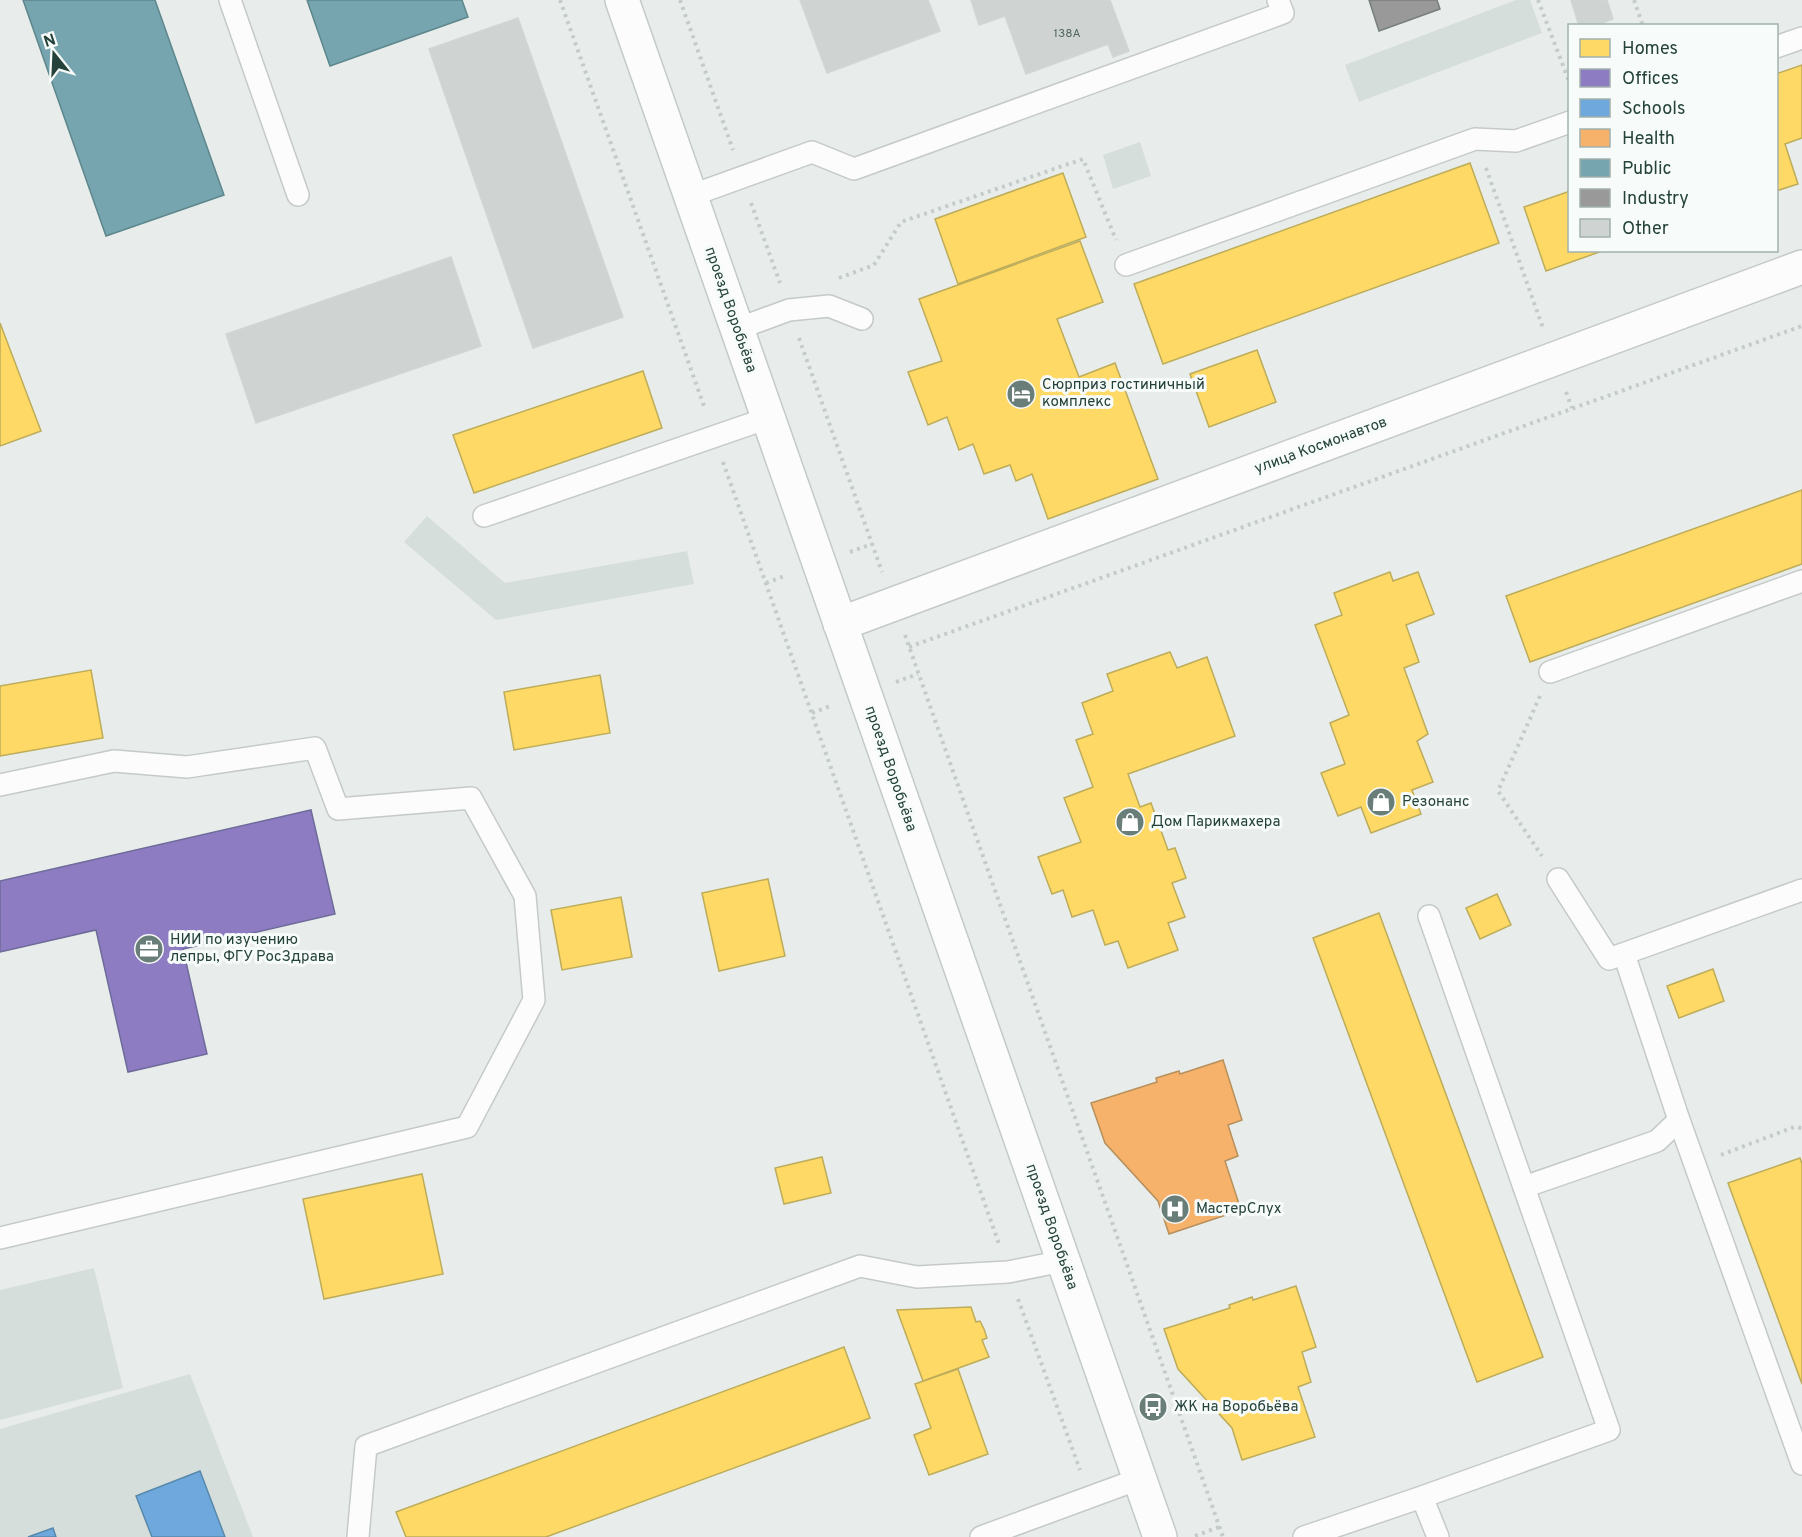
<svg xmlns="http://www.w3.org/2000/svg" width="1802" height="1537" font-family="Overpass,sans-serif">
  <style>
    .built { fill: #d6dedb }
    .homes { fill: #ffd966; stroke: #bdac59; stroke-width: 1.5 }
    .offices { fill: #8e7cc3; stroke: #6e6b9a; stroke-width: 1.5 }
    .schools { fill: #6fa8dc; stroke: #5889ab; stroke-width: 1.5 }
    .health { fill: #f6b26b; stroke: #b7905c; stroke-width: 1.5 }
    .public { fill: #76a5af; stroke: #5d878c; stroke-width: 1.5 }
    .industry { fill: #999; stroke: #767f7c; stroke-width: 1.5 }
    .building { fill: #cfd4d2; stroke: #d1d6d4; stroke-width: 1.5 }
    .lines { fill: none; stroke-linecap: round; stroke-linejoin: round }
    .lane-casing { stroke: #c5cac8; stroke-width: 24 }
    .street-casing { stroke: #c5cac8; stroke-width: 36 }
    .secondary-casing { stroke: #c3cbc8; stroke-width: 36 }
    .path { stroke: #c3ccca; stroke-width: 4; stroke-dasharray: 3 4.5; stroke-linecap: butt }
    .lane { stroke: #fcfcfc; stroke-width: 21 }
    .street { stroke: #fcfcfc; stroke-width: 33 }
    .secondary { stroke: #fcfcfc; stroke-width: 33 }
    .labels { text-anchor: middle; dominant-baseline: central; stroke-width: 6; stroke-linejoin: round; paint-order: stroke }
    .number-label { font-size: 12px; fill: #506761 }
    .street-label { font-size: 15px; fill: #24423a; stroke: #f7fbf9 }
    .poi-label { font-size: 15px; fill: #24423a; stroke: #f7fbf9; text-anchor: start }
  </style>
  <rect width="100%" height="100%" fill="#e8edeb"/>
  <g class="built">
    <path d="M1516 0H1530L1542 33 1359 102 1345 65Z"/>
    <path d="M1140 142 1151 176 1113 189 1103 155Z"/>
    <path d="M427 516 505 583 687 551 694 584 496 620 404 542Z"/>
    <path d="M94 1268 123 1388 0 1420V1290Z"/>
    <path d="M190 1374 253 1537H0V1429Z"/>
  </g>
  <g class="homes">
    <path d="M1802 65V138L1785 144 1798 184 1776 191V74Z"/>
    <path d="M1470 163 1499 243 1163 364 1134 284Z"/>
    <path d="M1063 173 1086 237 958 284 935 219Z"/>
    <path d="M1570 191V250H1605L1546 271 1524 207Z"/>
    <path d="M1080 241 1103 302 1057 319 1079 377 1115 363 1158 479 1048 519 1032 474 1016 481 1010 465 984 474 973 444 959 450 947 417 928 425 908 372 942 361 919 299Z"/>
    <path d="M0 323 41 431 0 446Z"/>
    <path d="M1257 350 1276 402 1209 427 1190 374Z"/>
    <path d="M643 371 662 428 474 493 453 435Z"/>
    <path d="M1802 490V564L1530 662 1506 596Z"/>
    <path d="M1390 572 1393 581 1418 572 1434 614 1406 625 1419 662 1404 668 1428 734 1417 741 1433 782 1412 790 1421 814 1371 833 1361 807 1338 816 1321 773 1345 764 1330 723 1349 715 1315 625 1342 615 1334 593Z"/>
    <path d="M1170 652 1177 668 1207 657 1235 736 1128 774 1140 807 1151 803 1168 850 1175 848 1186 878 1172 883 1185 917 1168 923 1178 950 1128 968 1118 941 1105 945 1093 910 1072 917 1063 890 1052 894 1038 857 1081 842 1064 798 1093 787 1076 740 1093 734 1082 703 1113 691 1107 674Z"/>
    <path d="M91 670 103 738 0 756V686Z"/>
    <path d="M600 675 610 733 514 750 504 692Z"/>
    <path d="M768 879 785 956 719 971 702 893Z"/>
    <path d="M1497 894 1511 925 1480 939 1466 908Z"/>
    <path d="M621 897 632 957 562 970 551 910Z"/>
    <path d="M1379 913 1543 1357 1477 1382 1313 938Z"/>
    <path d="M1713 969 1724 1001 1679 1018 1667 986Z"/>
    <path d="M822 1157 831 1193 784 1204 775 1168Z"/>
    <path d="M1800 1158 1802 1164V1384L1728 1183Z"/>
    <path d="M422 1174 443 1274 324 1299 303 1199Z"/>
    <path d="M1296 1286 1316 1347 1302 1352 1311 1382 1298 1387 1315 1437 1242 1460 1232 1428 1178 1369 1164 1329 1230 1308 1229 1305 1252 1297 1253 1300Z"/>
    <path d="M971 1307 976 1322 980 1321 984 1329 987 1338 982 1340 989 1357 923 1381 897 1310Z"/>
    <path d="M844 1347 870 1418 546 1537H406L396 1512Z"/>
    <path d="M958 1369 988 1454 929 1475 914 1435 931 1428 915 1384Z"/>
  </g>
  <path class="offices" d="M311 810 335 914 183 949 207 1054 128 1072 96 930 0 952V881Z"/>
  <g class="schools">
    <path d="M200 1471 225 1537H152L136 1496Z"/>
    <path d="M53 1528 56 1537H28Z"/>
  </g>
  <path class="health" d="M1223 1060 1242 1120 1228 1125 1238 1156 1225 1161 1241 1210 1169 1234 1158 1201 1105 1143 1091 1103 1157 1082 1156 1078 1179 1071 1180 1074Z"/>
  <g class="public">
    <path d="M23 0H155L224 195 106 236Z"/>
    <path d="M307 0H462L468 17 330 66Z"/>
  </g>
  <path class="industry" d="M1369 0H1437L1440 9 1379 31Z"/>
  <g class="building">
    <path d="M800 0H928L940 31 827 73Z"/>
    <path d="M971 0H1110L1129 51 1113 57 1108 44 1026 74 1005 16 979 25Z"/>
    <path d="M1571 0H1607L1613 19 1594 26H1579Z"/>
    <path d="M518 18 623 317 533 348 429 49Z"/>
    <path d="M451 257 481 346 256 423 226 334Z"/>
  </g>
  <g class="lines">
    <g class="lane-casing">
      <g id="lane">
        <path d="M230 0 298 195"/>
        <path d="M1776 47 1802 38"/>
        <path d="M690 196 812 152 854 169 1283 13 1278 0"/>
        <path d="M1126 265 1475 139 1516 141 1570 122"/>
        <path d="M737 329 789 310 829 306 862 319"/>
        <path d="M484 516 768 418"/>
        <path d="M1550 672 1802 581"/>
        <path d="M0 785 114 761 187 767 315 748 338 809 471 798 525 896 534 1000 467 1127 0 1238"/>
        <path d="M1558 879 1609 959 1802 890"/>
        <path d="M1679 1120 1802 1464"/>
        <path d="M1524 1187 1657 1141 1679 1120 1624 954"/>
        <path d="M1422 1497 1609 1430 1429 916"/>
        <path d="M358 1537 366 1446 860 1266 917 1277 1008 1272 1063 1261"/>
        <path d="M981 1537 1139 1479"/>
        <path d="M1304 1537 1422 1497 1438 1537"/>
      </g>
    </g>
    <g class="street-casing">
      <path id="street" d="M840 624 1802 267"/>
    </g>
    <g class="secondary-casing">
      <path id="secondary" d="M622 0 1160 1537"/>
    </g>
    <g class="path">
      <path d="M560 0 705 409"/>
      <path d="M680 0 733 150"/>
      <path d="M1538 0 1570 84"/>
      <path d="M1634 0 1643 26"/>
      <path d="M1486 168 1543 328"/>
      <path d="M751 203 780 283"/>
      <path d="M839 278 874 265 901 222 1083 159 1116 240"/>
      <path d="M799 338 882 572"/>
      <path d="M1566 392 1572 408"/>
      <path d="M723 462 999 1244"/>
      <path d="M850 552 872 544"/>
      <path d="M766 583 787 575"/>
      <path d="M905 635 1223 1537"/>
      <path d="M909 647 1802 326"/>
      <path d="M896 682 918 674"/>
      <path d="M1540 696 1498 791 1542 856"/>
      <path d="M812 713 833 705"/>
      <path d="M1721 1155 1794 1127 1802 1128"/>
      <path d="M1018 1299 1080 1470"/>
      <path d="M1195 1536 1219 1527"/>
    </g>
    <use href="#lane" class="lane"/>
    <use href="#street" class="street"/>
    <use href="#secondary" class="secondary"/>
  </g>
  <defs>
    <g id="hotel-disc" transform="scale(1.5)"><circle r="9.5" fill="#697e78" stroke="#f7fbf9"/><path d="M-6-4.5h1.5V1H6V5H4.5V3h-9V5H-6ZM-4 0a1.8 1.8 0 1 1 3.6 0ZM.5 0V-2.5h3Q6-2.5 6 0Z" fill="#fff"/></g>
    <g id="shop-disc" transform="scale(1.5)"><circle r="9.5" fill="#697e78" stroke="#f7fbf9"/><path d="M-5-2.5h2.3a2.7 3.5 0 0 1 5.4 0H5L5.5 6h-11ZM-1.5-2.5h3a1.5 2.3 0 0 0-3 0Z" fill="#fff"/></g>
    <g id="office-disc" transform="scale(1.5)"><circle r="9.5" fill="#697e78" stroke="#f7fbf9"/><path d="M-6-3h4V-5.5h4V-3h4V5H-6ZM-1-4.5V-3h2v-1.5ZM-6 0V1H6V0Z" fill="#fff"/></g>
    <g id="hospital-disc" transform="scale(1.5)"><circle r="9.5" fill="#697e78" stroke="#f7fbf9"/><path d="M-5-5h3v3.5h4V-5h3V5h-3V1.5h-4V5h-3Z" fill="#fff"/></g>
    <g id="bus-disc" transform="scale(1.5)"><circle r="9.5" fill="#697e78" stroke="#f7fbf9"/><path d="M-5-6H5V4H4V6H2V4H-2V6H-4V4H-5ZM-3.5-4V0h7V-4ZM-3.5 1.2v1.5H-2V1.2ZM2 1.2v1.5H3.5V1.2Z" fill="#fff"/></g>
  </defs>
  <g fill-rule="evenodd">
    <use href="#hotel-disc" x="1021" y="394"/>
    <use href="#shop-disc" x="1381" y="802"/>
    <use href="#shop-disc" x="1130" y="822"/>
    <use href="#office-disc" x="149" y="949"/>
    <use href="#hospital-disc" x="1175" y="1209"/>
    <use href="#bus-disc" x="1153" y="1407"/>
  </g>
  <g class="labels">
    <g class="number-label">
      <text x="1067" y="34">138А</text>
    </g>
    <g class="street-label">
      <text transform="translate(730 310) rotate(71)">проезд Воробьёва</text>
      <text transform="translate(1321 446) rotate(-20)">улица Космонавтов</text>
      <text transform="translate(890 769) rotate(71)">проезд Воробьёва</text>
      <text transform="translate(1051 1227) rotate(71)">проезд Воробьёва</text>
    </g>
    <g class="poi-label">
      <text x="1042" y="385">Сюрприз гостиничный<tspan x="1042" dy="17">комплекс</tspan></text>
      <text x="1402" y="802">Резонанс</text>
      <text x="1151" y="822">Дом Парикмахера</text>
      <text x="170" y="940">НИИ по изучению<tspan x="170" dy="17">лепры, ФГУ РосЗдрава</tspan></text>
      <text x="1196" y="1209">МастерСлух</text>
      <text x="1174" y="1407">ЖК на Воробьёва</text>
    </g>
  </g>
  <rect x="1568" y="24" width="210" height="228" fill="#f7fbf9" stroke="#a3b1ad" stroke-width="1.5"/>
  <rect x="1580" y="39" width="30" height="18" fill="#ffd966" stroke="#a3b1ad" stroke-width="1.5"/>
  <text x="1622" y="54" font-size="18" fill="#24423a">Homes</text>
  <rect x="1580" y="69" width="30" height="18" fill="#8e7cc3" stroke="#a3b1ad" stroke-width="1.5"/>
  <text x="1622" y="84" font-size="18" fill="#24423a">Offices</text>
  <rect x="1580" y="99" width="30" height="18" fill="#6fa8dc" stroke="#a3b1ad" stroke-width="1.5"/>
  <text x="1622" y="114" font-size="18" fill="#24423a">Schools</text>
  <rect x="1580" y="129" width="30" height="18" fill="#f6b26b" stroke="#a3b1ad" stroke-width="1.5"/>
  <text x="1622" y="144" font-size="18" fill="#24423a">Health</text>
  <rect x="1580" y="159" width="30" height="18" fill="#76a5af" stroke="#a3b1ad" stroke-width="1.5"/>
  <text x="1622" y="174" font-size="18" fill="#24423a">Public</text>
  <rect x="1580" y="189" width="30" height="18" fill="#999999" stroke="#a3b1ad" stroke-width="1.5"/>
  <text x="1622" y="204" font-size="18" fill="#24423a">Industry</text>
  <rect x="1580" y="219" width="30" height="18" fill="#cfd4d2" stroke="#a3b1ad" stroke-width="1.5"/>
  <text x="1622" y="234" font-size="18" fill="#24423a">Other</text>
  <g transform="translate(54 54) rotate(342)" stroke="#f7fbf9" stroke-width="4.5" paint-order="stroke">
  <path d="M0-4.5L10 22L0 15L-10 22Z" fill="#24423a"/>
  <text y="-9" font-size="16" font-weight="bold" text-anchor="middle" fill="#24423a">N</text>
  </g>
</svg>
